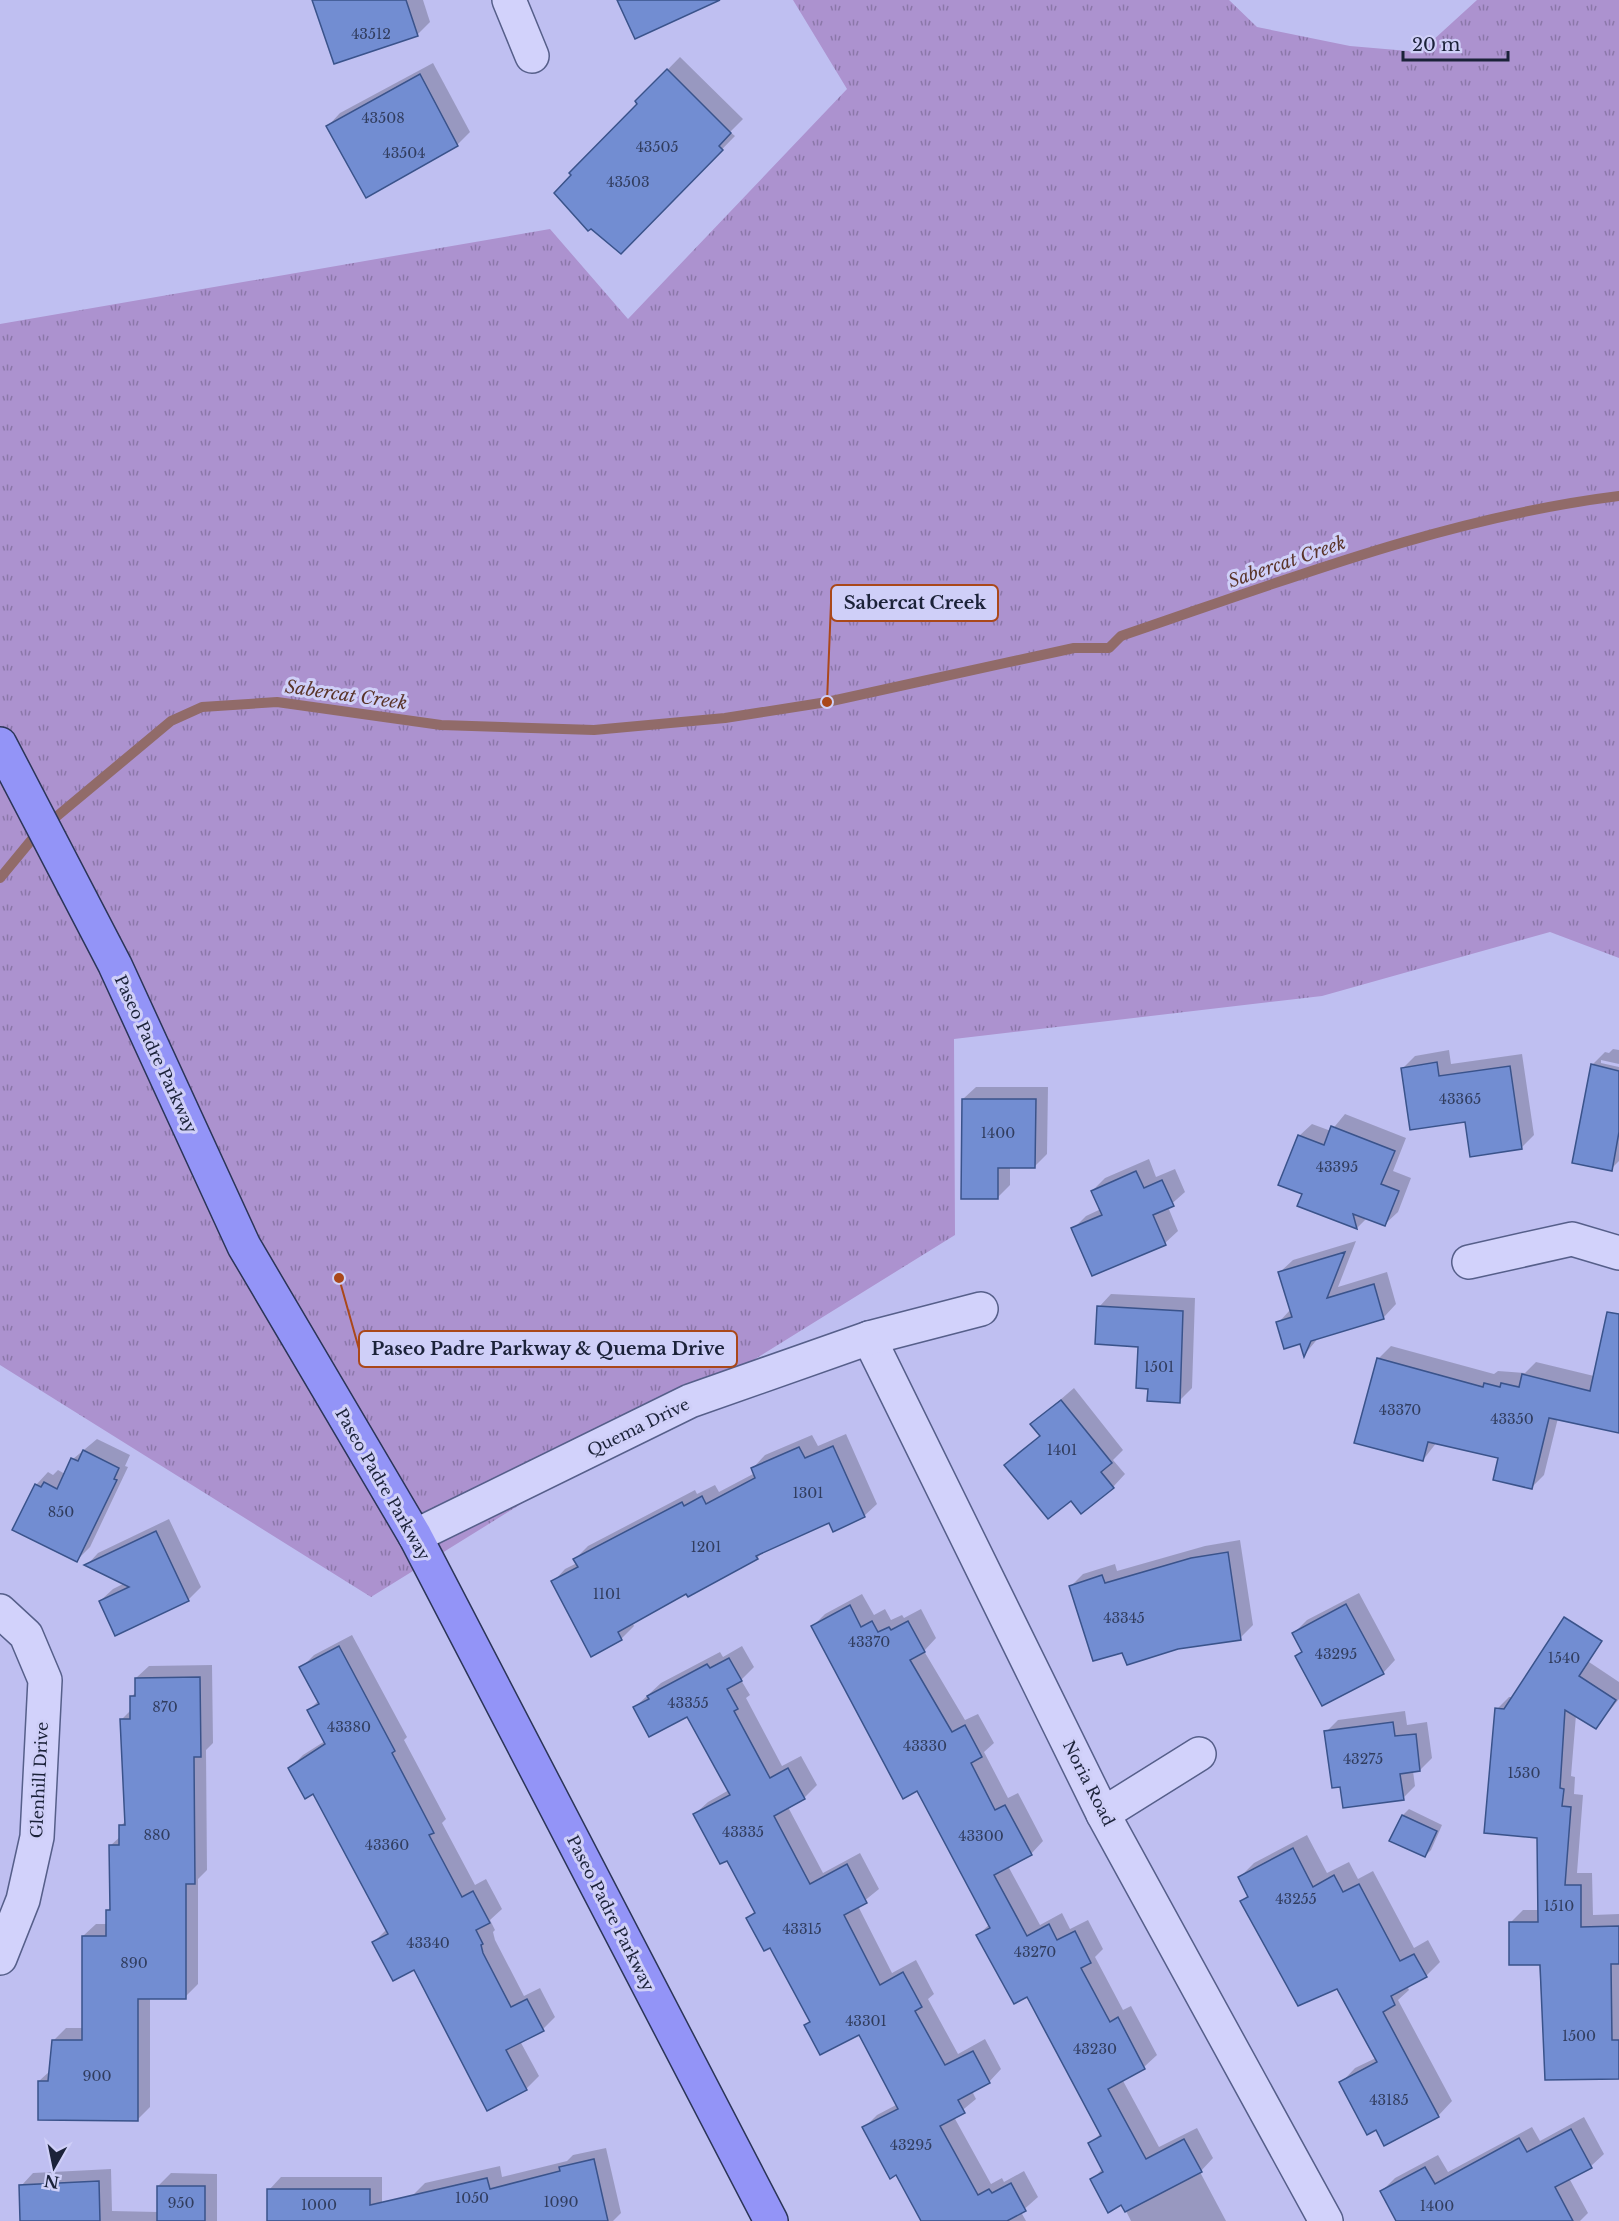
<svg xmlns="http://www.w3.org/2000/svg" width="1619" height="2221" font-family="'Libre Baskerville',serif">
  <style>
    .grass { fill: url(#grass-tufts) }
    .shadow { fill: #0003 }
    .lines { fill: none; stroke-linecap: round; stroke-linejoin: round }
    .stream { stroke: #916b69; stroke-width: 10 }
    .building { fill: #728dd2; stroke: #3a538b; stroke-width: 1.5 }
    .minor-casing { stroke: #565f8a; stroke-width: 36 }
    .major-casing { stroke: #2b3558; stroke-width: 36 }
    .minor { stroke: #d2d2fb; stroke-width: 33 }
    .major { stroke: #9394f7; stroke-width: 33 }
    .labels { text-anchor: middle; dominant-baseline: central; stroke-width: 6; stroke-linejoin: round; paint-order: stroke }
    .number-label { font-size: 14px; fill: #313d5f }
    .street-label { font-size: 16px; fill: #1b2239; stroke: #cfcff8 }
    .water-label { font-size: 18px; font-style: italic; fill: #5a352a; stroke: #cfcff8 }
    .leader { fill: none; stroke: #aa481a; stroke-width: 2 }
    .callout-dot { fill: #aa481a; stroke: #cfcff8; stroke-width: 2 }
    .callout { fill: #cfcff8; stroke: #aa481a; stroke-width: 2 }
    .callout-label { font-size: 18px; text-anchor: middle; font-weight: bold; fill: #1b2239 }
  </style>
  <defs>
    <pattern id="grass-tufts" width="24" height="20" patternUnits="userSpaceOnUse" patternTransform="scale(1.5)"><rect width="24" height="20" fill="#ac92cf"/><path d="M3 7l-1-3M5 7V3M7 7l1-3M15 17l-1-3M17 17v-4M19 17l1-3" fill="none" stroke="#8b77a9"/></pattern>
  </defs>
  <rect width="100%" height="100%" fill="#bfbff1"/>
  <path class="grass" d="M793 0H1229L1257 27 1350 46 1420 52 1477 0H1619V958L1550 932 1322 996 954 1039 955 1235 371 1597 0 1365V324L550 229 628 319 847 89Z"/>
  <g class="shadow">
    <path d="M313 0H423L430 22 418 34 335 62Z"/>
    <path d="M680 57 743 119 730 132 735 136 621 252 640 104 637 101Z"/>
    <path d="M433 63 470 132 457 145 366 196 328 126 340 113Z"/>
    <path d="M1613 1049 1619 1050V1064L1601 1060V1063L1619 1067V1161L1611 1169 1592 1065 1605 1052 1609 1053Z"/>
    <path d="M1449 1050 1451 1064 1522 1054 1534 1135 1521 1148 1403 1068 1415 1056Z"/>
    <path d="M976 1087H1048L1047 1154 1034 1167 1010 1166V1185L997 1198 963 1099Z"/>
    <path d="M1345 1114 1406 1138 1393 1171 1411 1178 1398 1212 1385 1224 1367 1218 1357 1228 1299 1205 1304 1193 1299 1136 1312 1124 1331 1131Z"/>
    <path d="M1149 1159 1156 1177 1175 1169 1185 1192 1168 1207 1178 1231 1165 1243 1073 1229 1086 1216 1101 1209 1092 1191 1105 1178Z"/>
    <path d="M1356 1241 1338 1287 1387 1272 1396 1304 1384 1317 1319 1337 1305 1354 1301 1342 1278 1323 1291 1309 1280 1272 1293 1260Z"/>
    <path d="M1111 1294 1195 1298 1192 1388 1179 1401 1150 1388 1139 1345 1099 1307Z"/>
    <path d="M1619 1330V1431L1558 1418 1544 1475 1531 1488 1500 1457 1437 1442 1423 1460 1378 1359 1391 1346 1494 1374 1498 1371 1525 1373 1536 1362 1594 1376Z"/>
    <path d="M1074 1388 1123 1450 1113 1460 1125 1474 1113 1487 1071 1499 1006 1465 1041 1435 1032 1424Z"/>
    <path d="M846 1434 877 1504 864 1516 830 1521 765 1550 757 1558 687 1592 632 1622 634 1626 621 1639 592 1655 553 1582 565 1569 577 1563 575 1559 588 1546 695 1490 697 1494 715 1485 719 1492 755 1473 753 1468 765 1455 812 1435 818 1446Z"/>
    <path d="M97 1439 130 1455 125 1466 128 1467 90 1547 77 1560 36 1485 48 1472 53 1475 58 1470 65 1474 73 1459Z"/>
    <path d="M169 1519 201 1587 188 1600 100 1601 113 1589 125 1583 87 1565 98 1553Z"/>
    <path d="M1240 1540 1253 1625 1240 1638 1123 1651 1071 1586 1083 1574 1115 1564 1117 1571 1205 1546Z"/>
    <path d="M1359 1593 1395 1660 1383 1673 1297 1656 1303 1651 1294 1633 1307 1620Z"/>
    <path d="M862 1594 874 1615 885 1609 891 1620 902 1615 904 1618 921 1609 936 1638 924 1651 965 1720 978 1714 994 1743 984 1752 1008 1798 1018 1793 1043 1841 1031 1854 1008 1866 1040 1925 1062 1913 1070 1929 1088 1920 1103 1949 1095 1957 1123 2010 1131 2006 1157 2055 1144 2067 1122 2079 1159 2147 1197 2128 1213 2158 1200 2172 1226 2221H1131L1122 2203 1092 2180 1103 2168 1090 2144 1101 2133 1028 1995 978 1935 990 1924 917 1789 813 1626 825 1614Z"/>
    <path d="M352 1635 407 1737 404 1740 446 1819 442 1823 475 1885 486 1879 502 1909 490 1920 495 1930 493 1932 495 1940 524 1996 540 1988 555 2017 543 2029 520 2041 539 2076 526 2089 414 1968 374 1942 387 1929 314 1792 290 1768 303 1755 325 1741 309 1710 319 1700 301 1668 314 1655Z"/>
    <path d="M1556 1640 1619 1682V1699L1596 1727 1576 1715 1571 1776 1575 1777 1574 1794 1583 1795 1577 1873H1592L1593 1915 1619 1914V2077L1546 2078 1539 1962 1510 1923 1523 1910H1539L1538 1836 1497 1709 1509 1697H1514Z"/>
    <path d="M742 1646 754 1667 741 1680 750 1695 746 1698 782 1766 801 1756 817 1785 804 1798 788 1807 823 1873 860 1853 879 1889 858 1906 892 1973 916 1960 934 1994 928 1999 958 2054 985 2039 1001 2069 989 2082 972 2091 976 2099 954 2117 991 2184 1002 2178 1004 2182 1024 2171 1038 2197 1021 2212 1026 2221H923L897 2173 864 2128 877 2115 898 2104 860 2033 806 2025 811 2020 771 1946 748 1918 756 1910 728 1859 695 1814 708 1802 729 1790 688 1715 635 1707 661 1683 720 1652 723 1657Z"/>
    <path d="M212 1665 213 1743 206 1750 207 1870 198 1879V1984L185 1997H150V2107L137 2120 39 2081 50 2071 53 2041 66 2028H84L83 1936 96 1924H107V1911L111 1907V1845L121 1836V1826L126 1820 122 1719 131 1710V1697L136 1692V1678L149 1666Z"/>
    <path d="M1405 1711 1407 1725 1427 1722 1432 1758 1420 1770 1413 1771 1415 1786 1403 1798 1342 1786 1326 1732 1338 1720Z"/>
    <path d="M1409 1809 1442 1825 1431 1850 1425 1856 1391 1840 1403 1815Z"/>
    <path d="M1307 1835 1327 1873 1349 1862 1358 1879 1373 1871 1414 1948 1428 1940 1440 1962 1426 1976 1407 1986 1409 1990 1398 2000 1452 2101 1438 2116 1376 2128 1341 2083 1355 2068 1376 2058 1338 1987 1242 1901 1249 1894 1240 1877 1254 1863Z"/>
    <path d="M1584 2117 1604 2154 1591 2166 1569 2178 1588 2213 1580 2221H1398L1382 2191 1395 2178 1438 2155 1448 2172 1532 2127 1540 2141Z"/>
    <path d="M606 2148 621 2213 613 2221H418L412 2196 425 2183 500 2166 502 2177 567 2161 573 2155Z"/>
    <path d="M111 2169 112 2211 158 2212V2186L171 2173 217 2174V2221H21V2186L33 2173Z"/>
    <path d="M281 2177H382V2221H269V2190Z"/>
  </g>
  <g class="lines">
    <path class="stream" d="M0 878 38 832 171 721 202 707 277 702 441 725 594 730 725 718 827 702 1074 648H1109L1121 636C1283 581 1448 517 1619 496"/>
  </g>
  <g class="building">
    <path d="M312 0H406L418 36 334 64Z"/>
    <path d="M617 0H720L635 39Z"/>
    <path d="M667 69 731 133 719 146 723 150 621 254 591 229 588 231 554 193 571 175 569 173 637 104 635 101Z"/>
    <path d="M420 74 458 146 366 198 326 126Z"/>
    <path d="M1437 1062 1439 1076 1510 1066 1522 1149 1470 1157 1465 1122 1410 1130 1401 1068Z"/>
    <path d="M1591 1064 1619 1071V1132L1612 1171 1572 1163Z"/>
    <path d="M962 1099H1036L1035 1168H998V1199H961Z"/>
    <path d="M1331 1126 1395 1151 1381 1184 1399 1191 1385 1226 1353 1214 1357 1229 1297 1206 1302 1194 1278 1185 1298 1135 1324 1145Z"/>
    <path d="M1136 1171 1144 1188 1162 1180 1174 1206 1153 1215 1166 1245 1092 1276 1071 1228 1102 1215 1091 1191Z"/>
    <path d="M1345 1252 1327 1298 1374 1284 1384 1319 1311 1341 1304 1357 1300 1344 1284 1349 1276 1322 1292 1317 1278 1272Z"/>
    <path d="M1097 1306 1183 1311 1180 1403 1147 1401 1148 1389 1136 1388 1138 1347 1095 1344Z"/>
    <path d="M1607 1312 1619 1314V1433L1549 1418 1532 1489 1493 1480 1498 1458 1428 1442 1423 1461 1354 1443 1377 1358 1483 1387 1484 1383 1500 1387 1501 1383 1519 1387 1522 1374 1590 1391Z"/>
    <path d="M1061 1400 1112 1463 1101 1472 1114 1488 1081 1514 1071 1501 1048 1519 1004 1465 1040 1436 1030 1424Z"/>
    <path d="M833 1446 865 1517 833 1532 829 1523 756 1556 758 1559 688 1597 686 1594 618 1632 622 1640 591 1657 551 1581 578 1567 573 1559 682 1502 684 1506 702 1496 706 1504 755 1478 751 1468 799 1447 805 1458Z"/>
    <path d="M83 1450 119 1468 114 1479 117 1480 77 1562 12 1530 35 1484 41 1487 44 1482 57 1489 71 1458 78 1461Z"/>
    <path d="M156 1531 189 1601 115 1636 99 1601 129 1587 84 1565Z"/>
    <path d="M1228 1552 1241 1640 1178 1649 1127 1665 1122 1653 1093 1661 1069 1586 1102 1575 1105 1583 1191 1558Z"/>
    <path d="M1346 1604 1384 1674 1322 1706 1295 1656 1302 1652 1292 1633Z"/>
    <path d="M850 1605 861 1627 872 1621 878 1632 889 1627 891 1630 908 1621 925 1652 910 1660 952 1732 965 1725 982 1757 971 1763 995 1810 1005 1805 1032 1855 994 1875 1027 1936 1049 1924 1057 1940 1075 1931 1091 1963 1081 1968 1110 2022 1118 2017 1145 2069 1108 2089 1146 2159 1184 2139 1202 2172 1125 2212 1121 2205 1108 2213 1090 2179 1103 2172 1088 2143 1101 2136 1027 1997 1014 2004 976 1935 990 1928 917 1791 903 1799 811 1626Z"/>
    <path d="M1564 1617 1602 1641 1579 1676 1616 1700 1596 1729 1565 1710 1560 1788 1564 1789 1562 1806 1571 1807 1565 1885H1581V1927L1619 1926V1964H1611L1612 2040H1619V2079L1545 2080 1540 1965H1509V1922H1538L1537 1838 1484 1833 1495 1708 1504 1709Z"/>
    <path d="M339 1646 395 1751 392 1753 434 1833 429 1835 462 1897 473 1891 490 1923 476 1930 483 1944 481 1945 483 1953 511 2007 527 1999 544 2031 506 2050 527 2090 487 2111 414 1970 393 1981 372 1942 388 1934 313 1794 305 1799 288 1768 325 1744 307 1710 319 1704 299 1667Z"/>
    <path d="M729 1658 742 1681 727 1689 738 1709 734 1711 770 1778 788 1768 805 1799 774 1816 810 1884 847 1864 867 1903 844 1915 880 1985 903 1972 922 2007 915 2011 945 2065 973 2051 990 2083 958 2100 965 2113 940 2126 978 2195 989 2189 992 2193 1011 2183 1026 2211 1007 2221H921L896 2175 890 2179 862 2127 898 2109 859 2035 820 2055 804 2025 810 2022 770 1948 764 1951 746 1918 755 1913 727 1861 720 1864 693 1814 730 1795 687 1717 649 1737 633 1707 649 1699 647 1696 707 1664 710 1668Z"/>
    <path d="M200 1677 201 1757H194L195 1884H186V1999H138V2121L38 2120V2081H48L52 2040H82V1936H106V1910H110L109 1845H119V1825H125L120 1719H130V1696H135V1678Z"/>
    <path d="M1393 1722 1395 1736 1416 1734 1420 1771 1400 1774 1404 1800 1343 1808 1340 1787 1332 1788 1324 1731Z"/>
    <path d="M1402 1815 1437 1831 1425 1857 1389 1841Z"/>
    <path d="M1293 1848 1313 1887 1334 1875 1343 1892 1359 1884 1400 1961 1414 1954 1427 1977 1391 1996 1395 2005 1383 2012 1439 2117 1384 2146 1376 2130 1367 2135 1339 2082 1377 2062 1337 1989 1298 2006 1240 1901 1248 1897 1238 1877Z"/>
    <path d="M1571 2129 1592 2168 1555 2187 1573 2221H1396L1380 2191 1425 2167 1435 2184 1519 2138 1527 2152Z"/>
    <path d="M594 2159 608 2221H267V2189H370V2205L487 2178 490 2189 560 2171 559 2167Z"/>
    <path d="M99 2181 100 2221H20L19 2185Z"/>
    <rect x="157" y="2186" width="48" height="35"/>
  </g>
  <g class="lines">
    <g class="minor-casing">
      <g id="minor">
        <path d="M509 0 532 56"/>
        <path d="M1469 1262 1572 1239 1619 1253"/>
        <path d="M869 1338 1103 1814 1326 2221"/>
        <path d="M415 1536 690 1401 869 1338 981 1309"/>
        <path d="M0 1611 26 1635 45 1680 37 1837 23 1900 0 1958"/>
        <path d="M1103 1814 1199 1754"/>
      </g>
    </g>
    <g class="major-casing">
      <path id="major" d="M0 744 115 965 244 1246 415 1536 771 2221"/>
    </g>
    <use href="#minor" class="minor"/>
    <use href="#major" class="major"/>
  </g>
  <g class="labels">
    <g class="number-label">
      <text x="371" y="34">43512</text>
      <text x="383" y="118">43508</text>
      <text x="657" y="147">43505</text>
      <text x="404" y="153">43504</text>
      <text x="628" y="182">43503</text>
      <text x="1460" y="1099">43365</text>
      <text x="998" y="1133">1400</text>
      <text x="1337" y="1167">43395</text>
      <text x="1159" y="1367">1501</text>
      <text x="1400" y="1410">43370</text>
      <text x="1512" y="1419">43350</text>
      <text x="1062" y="1450">1401</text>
      <text x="808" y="1493">1301</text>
      <text x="61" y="1512">850</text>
      <text x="706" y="1547">1201</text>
      <text x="607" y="1594">1101</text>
      <text x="1124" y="1618">43345</text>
      <text x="869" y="1642">43370</text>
      <text x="1336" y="1654">43295</text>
      <text x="1564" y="1658">1540</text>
      <text x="688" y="1703">43355</text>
      <text x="165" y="1707">870</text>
      <text x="349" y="1727">43380</text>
      <text x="925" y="1746">43330</text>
      <text x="1363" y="1759">43275</text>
      <text x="1524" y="1773">1530</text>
      <text x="743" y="1832">43335</text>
      <text x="157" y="1835">880</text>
      <text x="981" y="1836">43300</text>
      <text x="387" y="1845">43360</text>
      <text x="1296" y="1899">43255</text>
      <text x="1559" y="1906">1510</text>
      <text x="802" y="1929">43315</text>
      <text x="428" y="1943">43340</text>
      <text x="1035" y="1952">43270</text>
      <text x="134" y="1963">890</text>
      <text x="866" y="2021">43301</text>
      <text x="1579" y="2036">1500</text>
      <text x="1095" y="2049">43230</text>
      <text x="97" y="2076">900</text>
      <text x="1389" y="2100">43185</text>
      <text x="911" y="2145">43295</text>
      <text x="472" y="2198">1050</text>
      <text x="561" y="2202">1090</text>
      <text x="181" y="2203">950</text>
      <text x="319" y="2205">1000</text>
      <text x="1437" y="2206">1400</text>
    </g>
    <g class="street-label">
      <text transform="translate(156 1054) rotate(65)">Paseo Padre Parkway</text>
      <text transform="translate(638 1427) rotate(-26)">Quema Drive</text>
      <text transform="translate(383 1484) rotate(60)">Paseo Padre Parkway</text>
      <text transform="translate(39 1780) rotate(-87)">Glenhill Drive</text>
      <text transform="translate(1089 1783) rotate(63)">Noria Road</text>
      <text transform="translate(611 1913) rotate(63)">Paseo Padre Parkway</text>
    </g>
    <g class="water-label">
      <text transform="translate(1287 562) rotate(-19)">Sabercat Creek</text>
      <text transform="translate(346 695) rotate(8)">Sabercat Creek</text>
    </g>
  </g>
  <path class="leader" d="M827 702L831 603M339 1278L359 1349"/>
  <g class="callout-dot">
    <circle cx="827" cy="702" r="6"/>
    <circle cx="339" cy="1278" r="6"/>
  </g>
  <g class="callout">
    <rect x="831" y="585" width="167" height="36" rx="6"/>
    <rect x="359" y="1331" width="378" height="36" rx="6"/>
  </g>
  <g class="callout-label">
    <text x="915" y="609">Sabercat Creek</text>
    <text x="548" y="1355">Paseo Padre Parkway &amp; Quema Drive</text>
  </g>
  <g transform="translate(54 2167) rotate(189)" stroke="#cfcff8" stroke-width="4.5" paint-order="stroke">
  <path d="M0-4.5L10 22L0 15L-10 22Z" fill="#1b2239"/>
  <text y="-9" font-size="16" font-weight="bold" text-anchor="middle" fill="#1b2239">N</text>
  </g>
  <path d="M1403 51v9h105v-9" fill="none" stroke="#1b2239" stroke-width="3"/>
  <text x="1412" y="51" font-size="18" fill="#1b2239" stroke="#cfcff8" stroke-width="4.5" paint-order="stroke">20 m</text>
</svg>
